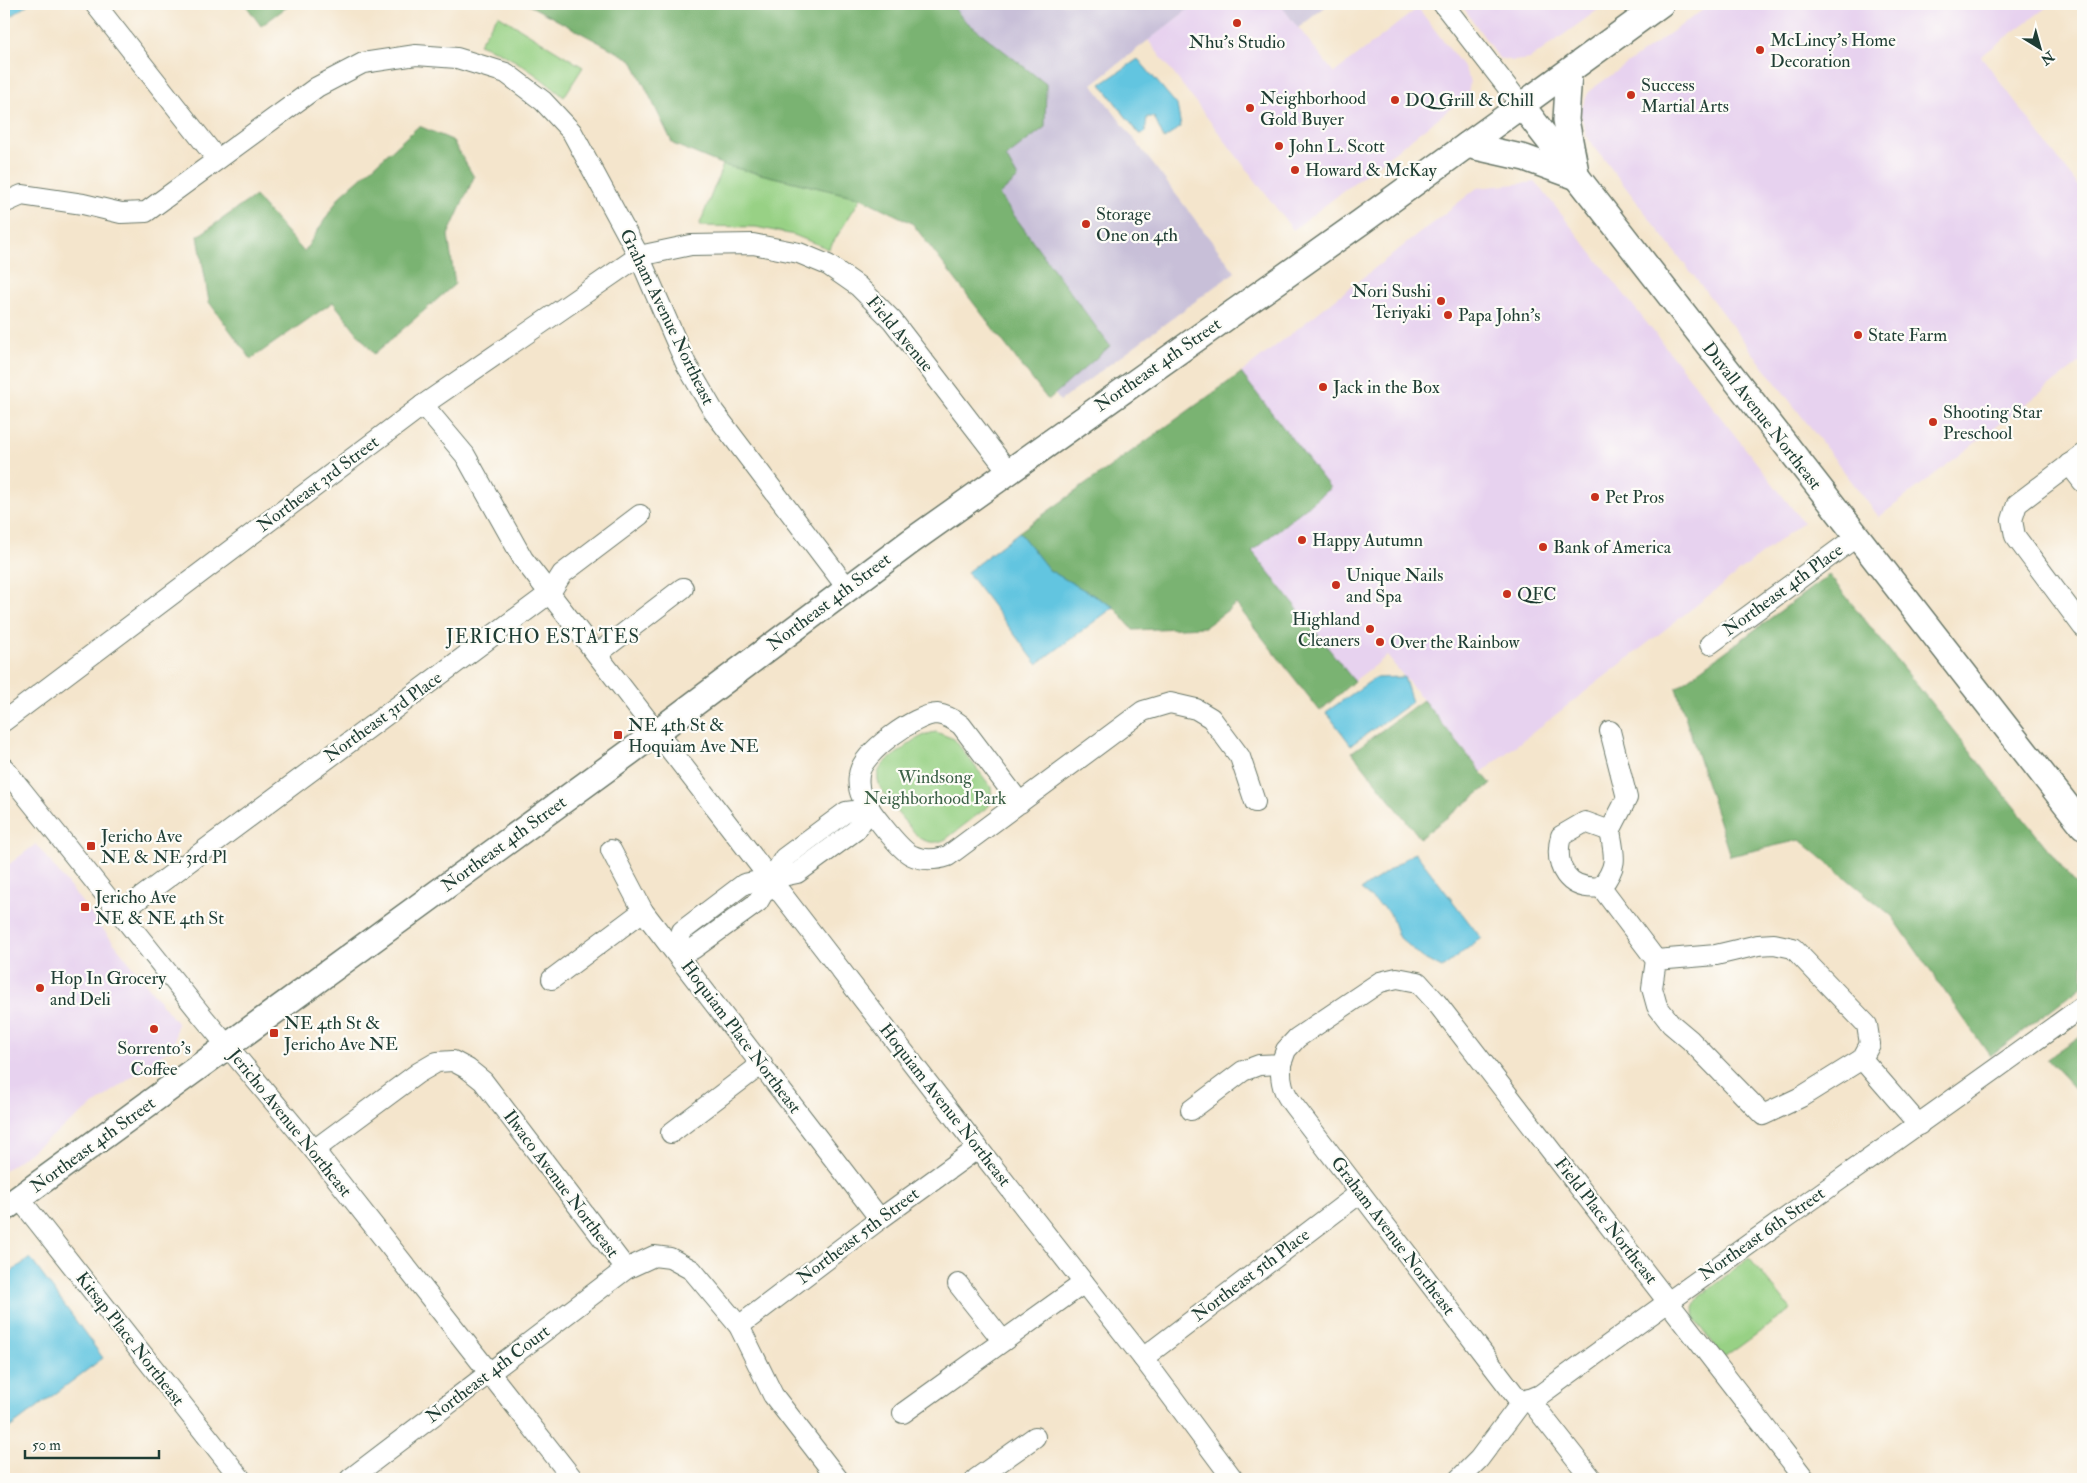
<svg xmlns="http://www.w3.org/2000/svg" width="2087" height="1483" font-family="'IM FELL Double Pica',serif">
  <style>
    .built { fill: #e7d2ef }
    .industrial { fill: #c8bfd8 }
    .green { fill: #98d185; stroke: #5c875c }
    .forest { fill: #7ab372; stroke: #4c7853 }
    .water { fill: #62c5e0; stroke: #40818a }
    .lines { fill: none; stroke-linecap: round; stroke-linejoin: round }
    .minor-casing { stroke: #6a7869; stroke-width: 22 }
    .major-casing { stroke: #6a7869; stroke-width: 28 }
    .minor { stroke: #fff; stroke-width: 20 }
    .major { stroke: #fff; stroke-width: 25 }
    .poi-dot { fill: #c8321e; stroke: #fdfcf7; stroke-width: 2 }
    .labels { text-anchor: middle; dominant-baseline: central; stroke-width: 4.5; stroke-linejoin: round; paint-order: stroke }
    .poi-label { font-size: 18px; fill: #1f3d34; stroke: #fdfcf7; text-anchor: start }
    .street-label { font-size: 18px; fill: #1f3d34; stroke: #fdfcf7 }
    .park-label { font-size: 18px; fill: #3d6248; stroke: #fdfcf7 }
    .neighbourhood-label { font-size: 19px; letter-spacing: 1px; fill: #1f3d34; stroke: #fdfcf7 }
  </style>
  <rect width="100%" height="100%" fill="#fdfcf7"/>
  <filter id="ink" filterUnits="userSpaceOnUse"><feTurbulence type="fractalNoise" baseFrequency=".02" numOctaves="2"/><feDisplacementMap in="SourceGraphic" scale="10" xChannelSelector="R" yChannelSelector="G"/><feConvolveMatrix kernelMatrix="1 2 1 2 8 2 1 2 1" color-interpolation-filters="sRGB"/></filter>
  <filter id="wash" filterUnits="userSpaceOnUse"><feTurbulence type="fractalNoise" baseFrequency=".0096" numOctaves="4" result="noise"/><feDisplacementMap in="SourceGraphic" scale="20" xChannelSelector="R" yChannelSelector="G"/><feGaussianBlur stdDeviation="1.12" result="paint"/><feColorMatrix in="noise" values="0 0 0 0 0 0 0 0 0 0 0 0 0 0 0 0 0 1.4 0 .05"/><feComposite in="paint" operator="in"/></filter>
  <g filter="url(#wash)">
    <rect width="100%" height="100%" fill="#f4e5cc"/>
    <g class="built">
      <path d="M1195 4H1280L1334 73 1418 8 1465 69 1470 82 1468 95 1293 230 1148 40Z"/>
      <path d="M1461 4H1606L1530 59 1513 61 1499 58Z"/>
      <path d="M1711 4H2051L1981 56 2083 192V360L1879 517 1587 137 1580 112 1589 91Z"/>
      <path d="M1536 182 1803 522 1482 772 1387 656 1354 681 1252 551 1241 373 1477 188Z"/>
      <path d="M36 844 177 1023 174 1046 4 1171V868Z"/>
    </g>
    <g class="industrial">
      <path d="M951 4H1195L1092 84 1235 272 1060 401 921 220 1045 127Z"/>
      <path d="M1280 4H1329L1298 28Z"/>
    </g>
    <g class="green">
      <path d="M498 15 583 67 564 97C536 74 513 56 479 44Z"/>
      <path d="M723 165 861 198 829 249 794 235 756 227 699 226Z"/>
      <path d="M936 732 954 739 991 787 992 799 990 805 946 839C936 844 929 843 919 838 909 825 874 791 878 774 880 764 891 758 899 752 911 743 921 734 936 732Z"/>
      <path d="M1749 1258 1791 1309 1724 1358 1695 1319 1694 1308 1699 1297Z"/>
    </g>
    <g class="forest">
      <path d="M245 4H291L261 26Z"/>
      <path d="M527 4H951L963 19 1046 84 1045 127 1006 157 1018 178 999 195 1110 346 1048 400 912 223 861 198 723 165 673 144 632 60Z"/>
      <path d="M419 126 452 140 474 177 448 235 455 284 374 354 333 302 251 359 209 302 198 236 255 196 304 252 340 196Z"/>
      <path d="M1241 373 1330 488 1252 551 1354 681 1320 711 1236 604 1205 627 1133 630 1114 607 1049 570 1019 532Z"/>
      <path d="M1829 575 2083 893V985L1990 1056 1892 916 1800 840 1730 856 1676 688Z"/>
      <path d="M1423 700 1491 784 1420 838 1352 752Z"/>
      <path d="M2083 1034V1097L2047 1059Z"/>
    </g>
    <g class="water">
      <path d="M4 4H28L4 22Z"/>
      <path d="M1138 59 1177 105 1181 127 1164 139 1154 117H1147L1145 133 1139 134 1101 84Z"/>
      <path d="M1019 532 1049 570 1114 607 1037 664 967 572Z"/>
      <path d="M1404 677 1412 702 1351 745 1326 712 1375 678Z"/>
      <path d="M1415 852 1481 938 1442 968 1424 959 1398 936 1390 913 1361 890Z"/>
      <path d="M30 1258 103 1358 4 1432V1277Z"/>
    </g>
  </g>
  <g filter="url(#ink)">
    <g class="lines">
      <g class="minor-casing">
        <g id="minor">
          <path d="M95 4 217 159"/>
          <path d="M1443 4 1522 106"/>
          <path d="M4 203 22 195 83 204 121 213 146 212 317 87 363 63 416 55 457 58 506 73 543 101 572 132 639 256 686 364 714 412 848 589"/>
          <path d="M423 405 465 455 523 559 978 1148 1143 1358 1233 1479"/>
          <path d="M2083 454 2017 504 2012 520 2015 536 2083 627"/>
          <path d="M2069 464 2083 482"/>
          <path d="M1710 644 1856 537"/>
          <path d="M597 654 683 588"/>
          <path d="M4 721 423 405 639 256 691 245 753 244 799 253 828 265 858 286 892 320 1008 471"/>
          <path d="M4 768 204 1018 314 1150 573 1479"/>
          <path d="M1020 803 961 725C953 719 946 715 937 714 916 714 861 753 859 775 858 782 859 791 862 797 869 810 899 849 911 855 923 861 936 860 948 856L1143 711 1170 703 1196 709 1211 718 1240 757 1255 802"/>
          <path d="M1610 831C1615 857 1618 866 1601 887L1656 960 1652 988 1657 1006 1671 1024 1690 1040 1763 1115 1801 1097 1862 1059 1870 1044 1867 1025 1793 948 1774 944 1758 945 1716 955 1656 960"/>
          <path d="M611 850 643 911 880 1219"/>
          <path d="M1601 887C1568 891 1553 867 1561 836L1585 822 1610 831 1627 798 1610 731"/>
          <path d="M120 913 550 593 562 574 640 515"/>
          <path d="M675 951 682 931 744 884 797 873 856 830 870 809"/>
          <path d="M675 951 693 949 758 902 784 858 846 812 870 809"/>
          <path d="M552 979 643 911"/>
          <path d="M1862 1059 1919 1125"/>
          <path d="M1281 1064C1280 1082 1283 1092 1294 1106L1521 1403"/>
          <path d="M1191 1110 1243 1071 1259 1065 1281 1064 1286 1050 1297 1038 1380 982 1397 978 1418 982 1436 1002 1805 1479"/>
          <path d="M671 1133 762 1064"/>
          <path d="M314 1150 418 1073 437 1062 453 1061 468 1069 483 1081 626 1269"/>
          <path d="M19 1198 241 1479"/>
          <path d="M958 1284 1003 1341"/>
          <path d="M739 1326 880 1219 978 1148"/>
          <path d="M1143 1358 1360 1193"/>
          <path d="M1529 1399 1592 1479"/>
          <path d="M903 1413 1084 1283"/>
          <path d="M350 1479 626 1269 654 1256 670 1258 692 1270 739 1326 773 1395 838 1479"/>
          <path d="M976 1479 1035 1437"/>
          <path d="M1459 1479 1479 1459 1521 1403 1540 1395C1719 1263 1903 1137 2083 1006"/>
        </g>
      </g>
      <g class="major-casing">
        <g id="major">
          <path d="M1569 72 1566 120 1576 172"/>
          <path d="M1522 106 2083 826"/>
          <path d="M1467 145 1525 158 1577 177"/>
          <path d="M4 1209 630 752 910 542 1361 222 1661 4"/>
        </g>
      </g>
      <use href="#minor" class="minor"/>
      <use href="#major" class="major"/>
    </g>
  </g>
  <g class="poi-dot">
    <circle cx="1237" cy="23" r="5"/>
    <circle cx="1760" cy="50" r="5"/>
    <circle cx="1631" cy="95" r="5"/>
    <circle cx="1395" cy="100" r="5"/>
    <circle cx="1250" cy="108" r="5"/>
    <circle cx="1279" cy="146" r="5"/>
    <circle cx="1295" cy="170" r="5"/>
    <circle cx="1086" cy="224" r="5"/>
    <circle cx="1441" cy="301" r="5"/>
    <circle cx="1448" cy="315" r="5"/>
    <circle cx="1858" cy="335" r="5"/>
    <circle cx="1323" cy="387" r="5"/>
    <circle cx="1933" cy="422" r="5"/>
    <circle cx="1595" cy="497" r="5"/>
    <circle cx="1302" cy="540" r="5"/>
    <circle cx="1543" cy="547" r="5"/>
    <circle cx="1336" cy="585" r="5"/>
    <circle cx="1507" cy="594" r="5"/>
    <circle cx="1370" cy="629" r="5"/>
    <circle cx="1380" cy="642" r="5"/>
    <rect x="613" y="730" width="10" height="10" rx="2.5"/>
    <rect x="86" y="841" width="10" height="10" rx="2.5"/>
    <rect x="80" y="902" width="10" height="10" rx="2.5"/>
    <circle cx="40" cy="988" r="5"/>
    <circle cx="154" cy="1029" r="5"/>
    <rect x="269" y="1028" width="10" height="10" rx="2.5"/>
  </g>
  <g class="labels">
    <g class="poi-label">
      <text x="1770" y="40">McLincy's Home<tspan x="1770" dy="21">Decoration</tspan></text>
      <text x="1237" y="42" text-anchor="middle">Nhu's Studio</text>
      <text x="1641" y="85">Success<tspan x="1641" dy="21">Martial Arts</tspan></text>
      <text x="1260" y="98">Neighborhood<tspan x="1260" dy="21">Gold Buyer</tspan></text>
      <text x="1405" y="100">DQ Grill &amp; Chill</text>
      <text x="1289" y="146">John L. Scott</text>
      <text x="1305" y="170">Howard &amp; McKay</text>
      <text x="1096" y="214">Storage<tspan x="1096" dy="21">One on 4th</tspan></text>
      <text x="1431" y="291" text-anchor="end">Nori Sushi<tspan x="1431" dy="21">Teriyaki</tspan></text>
      <text x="1458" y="315">Papa John's</text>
      <text x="1868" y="335">State Farm</text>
      <text x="1333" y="387">Jack in the Box</text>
      <text x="1943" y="412">Shooting Star<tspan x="1943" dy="21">Preschool</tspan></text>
      <text x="1605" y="497">Pet Pros</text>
      <text x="1312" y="540">Happy Autumn</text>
      <text x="1553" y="547">Bank of America</text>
      <text x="1346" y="575">Unique Nails<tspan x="1346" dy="21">and Spa</tspan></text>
      <text x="1517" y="594">QFC</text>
      <text x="1360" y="619" text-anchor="end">Highland<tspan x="1360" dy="21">Cleaners</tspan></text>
      <text x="1390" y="642">Over the Rainbow</text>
      <text x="628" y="725">NE 4th St &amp;<tspan x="628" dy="21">Hoquiam Ave NE</tspan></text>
      <text x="101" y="836">Jericho Ave<tspan x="101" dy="21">NE &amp; NE 3rd Pl</tspan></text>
      <text x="95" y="897">Jericho Ave<tspan x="95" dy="21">NE &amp; NE 4th St</tspan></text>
      <text x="50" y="978">Hop In Grocery<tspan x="50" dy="21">and Deli</tspan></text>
      <text x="284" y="1023">NE 4th St &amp;<tspan x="284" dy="21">Jericho Ave NE</tspan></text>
      <text x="154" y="1048" text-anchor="middle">Sorrento's<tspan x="154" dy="21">Coffee</tspan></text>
    </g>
    <g class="street-label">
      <text transform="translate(667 317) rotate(64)">Graham Avenue Northeast</text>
      <text transform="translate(900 334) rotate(50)">Field Avenue</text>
      <text transform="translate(1158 365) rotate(-35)">Northeast 4th Street</text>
      <text transform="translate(1762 416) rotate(52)">Duvall Avenue Northeast</text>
      <text transform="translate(318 484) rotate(-37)">Northeast 3rd Street</text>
      <text transform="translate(1783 590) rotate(-36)">Northeast 4th Place</text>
      <text transform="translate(829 602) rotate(-37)">Northeast 4th Street</text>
      <text transform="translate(383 717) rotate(-36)">Northeast 3rd Place</text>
      <text transform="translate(504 844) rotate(-36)">Northeast 4th Street</text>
      <text transform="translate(741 1037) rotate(53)">Hoquiam Place Northeast</text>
      <text transform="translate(945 1105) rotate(52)">Hoquiam Avenue Northeast</text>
      <text transform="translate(290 1123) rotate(51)">Jericho Avenue Northeast</text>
      <text transform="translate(93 1145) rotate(-36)">Northeast 4th Street</text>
      <text transform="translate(561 1184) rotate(53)">Ilwaco Avenue Northeast</text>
      <text transform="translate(1606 1221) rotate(52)">Field Place Northeast</text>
      <text transform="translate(1762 1234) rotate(-35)">Northeast 6th Street</text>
      <text transform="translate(858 1236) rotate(-37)">Northeast 5th Street</text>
      <text transform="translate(1393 1236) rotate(53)">Graham Avenue Northeast</text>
      <text transform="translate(1251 1275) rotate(-37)">Northeast 5th Place</text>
      <text transform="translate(130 1339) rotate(52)">Kitsap Place Northeast</text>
      <text transform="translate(488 1374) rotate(-37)">Northeast 4th Court</text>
    </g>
    <g class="park-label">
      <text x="935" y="777">Windsong<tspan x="935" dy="21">Neighborhood Park</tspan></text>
    </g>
    <g class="neighbourhood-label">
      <text x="543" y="637">JERICHO ESTATES</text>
    </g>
  </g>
  <rect width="2087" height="1483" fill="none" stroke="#fdfcf7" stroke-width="20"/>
  <g transform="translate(2040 48) rotate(143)" stroke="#fdfcf7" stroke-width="4" paint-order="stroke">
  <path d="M0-4L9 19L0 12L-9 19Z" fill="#1f3d34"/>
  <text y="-8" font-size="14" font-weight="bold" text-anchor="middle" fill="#1f3d34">N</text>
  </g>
  <path d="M25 1450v8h134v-8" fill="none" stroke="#1f3d34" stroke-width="2.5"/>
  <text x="32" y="1450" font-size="15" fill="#1f3d34" stroke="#fdfcf7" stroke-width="4" paint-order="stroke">50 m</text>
</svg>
